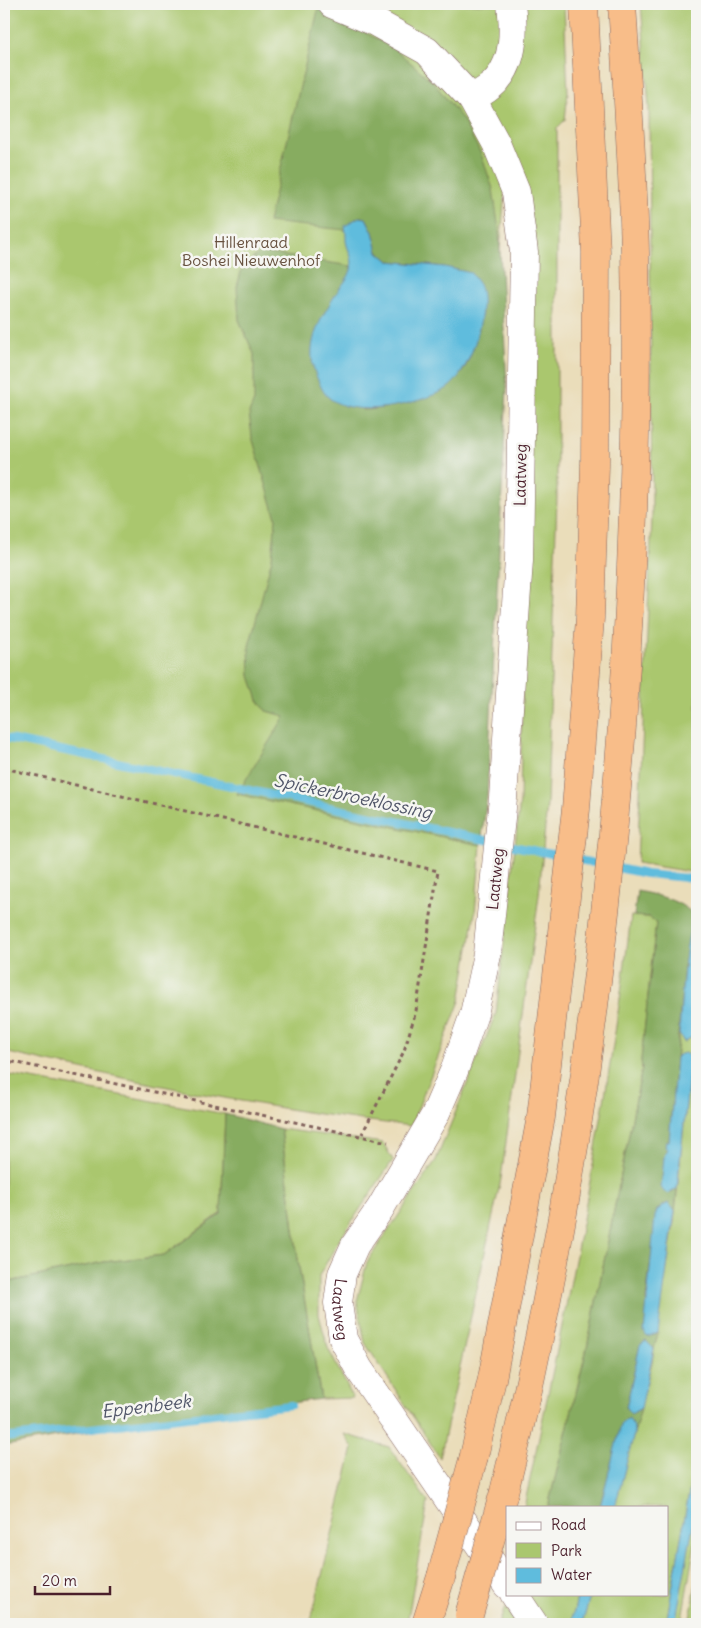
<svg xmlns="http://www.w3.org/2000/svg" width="701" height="1628" font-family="Delius,sans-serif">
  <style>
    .green { fill: #aac76e; stroke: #7a734c }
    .forest { fill: #87ac61; stroke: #686646 }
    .water { fill: #5fbcdd; stroke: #546e84 }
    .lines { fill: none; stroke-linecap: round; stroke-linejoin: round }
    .stream { stroke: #5fbcdd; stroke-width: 8 }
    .minor-casing { stroke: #82625d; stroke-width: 29 }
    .highway-casing { stroke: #82625d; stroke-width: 29 }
    .path { stroke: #82625d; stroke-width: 3; stroke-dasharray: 4 4; stroke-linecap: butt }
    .minor { stroke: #fff; stroke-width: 28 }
    .highway { stroke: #f8bd89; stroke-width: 28 }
    .highway-bridge-casing { stroke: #82625d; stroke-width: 29; stroke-linecap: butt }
    .highway-bridge { stroke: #f8bd89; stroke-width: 28 }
    .labels { text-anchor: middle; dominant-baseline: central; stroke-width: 5; stroke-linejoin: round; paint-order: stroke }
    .park-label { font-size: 16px; fill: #67513f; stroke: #f6f6f2 }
    .street-label { font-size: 16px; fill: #4a1f2b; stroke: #f6f6f2 }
    .water-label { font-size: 18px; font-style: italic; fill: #515669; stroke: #f6f6f2 }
  </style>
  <rect width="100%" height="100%" fill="#f6f6f2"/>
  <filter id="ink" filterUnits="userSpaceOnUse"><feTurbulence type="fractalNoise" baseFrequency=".02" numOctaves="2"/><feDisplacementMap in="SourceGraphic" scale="10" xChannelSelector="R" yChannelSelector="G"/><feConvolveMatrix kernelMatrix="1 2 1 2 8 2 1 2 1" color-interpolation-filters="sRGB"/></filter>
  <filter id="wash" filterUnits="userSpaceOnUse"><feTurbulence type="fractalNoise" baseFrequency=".0096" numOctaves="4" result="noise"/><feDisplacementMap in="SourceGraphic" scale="20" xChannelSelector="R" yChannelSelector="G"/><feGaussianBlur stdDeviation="1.12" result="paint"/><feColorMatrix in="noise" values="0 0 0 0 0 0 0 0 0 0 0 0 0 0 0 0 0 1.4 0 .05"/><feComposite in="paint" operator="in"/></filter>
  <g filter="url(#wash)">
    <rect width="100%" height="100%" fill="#eaddba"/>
    <g class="green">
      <path d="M4 4H564L568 92 565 120 557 128V496L547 804 539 895 501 1179 440 1458 365 1343 357 1301 367 1262 436 1160 496 1013 520 801 532 238 508 157 451 809 237 794 481 845 475 913 460 1001 411 1126C274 1111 139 1082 4 1052Z"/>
      <path d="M641 4H694L697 73V873L637 863 652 518 649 107Z"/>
      <path d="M631 916 649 917 656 922 641 1060 642 1068 587 1348 548 1507H524C566 1311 607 1114 631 916Z"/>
      <path d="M697 1000V1447L666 1624H582L591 1594H667V1507H615L652 1362 674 1223 687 1094 678 1055 676 1058 679 1034 684 1042 692 1037Z"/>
      <path d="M4 1074 225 1114 221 1213 164 1255 104 1262 4 1283Z"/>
      <path d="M281 1129 383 1143 393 1160 338 1242 319 1276V1315L328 1348 353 1398 321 1399 299 1267Z"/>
      <path d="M344 1434 389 1447 428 1502 407 1624H310L353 1448Z"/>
      <path d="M697 1500V1532L681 1624H675Z"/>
      <path d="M697 1578V1624H689Z"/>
      <path d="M524 1594H578L571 1624H546Z"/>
      <path d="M505 1607 517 1624H499Z"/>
    </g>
    <g class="forest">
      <path d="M319 6 396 50 434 83 463 120 481 154 493 189 499 231 507 388 487 796 481 845 237 794 285 716 266 711 258 700 250 676 249 646 272 558 276 518 252 437 249 413 254 401V354L239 320 237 287 242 268 260 252 351 266 362 410C378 410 392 406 407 402 467 386 468 369 482 313L445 267 389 261 378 252 373 232 366 218 360 217 346 226V230L268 222Z"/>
      <path d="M637 891C657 895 678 899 693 914L684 967 669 1141H666L665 1147 667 1148 664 1157 671 1193 677 1189 675 1211 668 1203 657 1210 646 1300 652 1336 658 1333 654 1349 646 1341 640 1345 626 1408 635 1412 641 1408 634 1434V1428L626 1419 622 1423 600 1507H548L587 1348 642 1068 641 1060 656 922 649 917 634 916Z"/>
      <path d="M225 1114 281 1129 299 1267 321 1399 160 1420 4 1446V1283L104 1262 164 1255 221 1214Z"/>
    </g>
    <g class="water">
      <path d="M694 4H697V73Z"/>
      <path d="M359 217 366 218 373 232 378 252 389 261 445 267 471 273C474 278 480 284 481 290 487 316 470 374 446 389 419 404 352 421 327 396 322 391 318 380 315 373 304 341 323 315 339 289 343 284 349 277 351 270 354 256 348 253 346 241 346 236 346 231 345 226Z"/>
      <path d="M697 912 696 1020 692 1037 684 1042 679 1034C681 1008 684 929 697 912Z"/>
      <path d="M685 1053 690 1057V1066L677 1189 668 1194 661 1188 664 1157 667 1148 665 1147 666 1141H669L676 1058 678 1055Z"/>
      <path d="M668 1203 675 1211 658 1333 647 1337 644 1332 655 1216 657 1210Z"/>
      <path d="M646 1341 654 1349 641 1408 631 1414 626 1408 640 1345Z"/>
      <path d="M629 1418 634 1428V1434L615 1507H600L620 1428 622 1423Z"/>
      <path d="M697 1447V1500L695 1515 675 1624H666Z"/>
      <path d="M578 1594H591L582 1624H571Z"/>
    </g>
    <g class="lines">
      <g class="stream">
        <path d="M4 738 646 874 697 879"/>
        <path d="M4 1438 291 1405"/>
      </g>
    </g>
  </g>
  <g filter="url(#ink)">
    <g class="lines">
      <g class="minor-casing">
        <g id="minor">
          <path id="s1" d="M332 4 373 21 427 51 472 99 496 143 516 192 524 252 519 560 503 798 487 954 474 1014 454 1071 435 1115 380 1209 355 1245 342 1274 338 1303 343 1339 359 1369 507 1585"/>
          <path d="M472 99C480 93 491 88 497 80 515 59 514 30 511 4"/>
          <path d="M514 1594 534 1624"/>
        </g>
      </g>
      <g class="highway-casing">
        <g id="highway">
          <path d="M474 1456 492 1379 541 1117 576 809 590 618 595 465 596 252 584 4"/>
          <path d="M504 1492C567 1241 603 984 622 726 633 569 638 410 635 252 633 169 627 86 622 4"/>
          <path d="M426 1624 441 1577"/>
        </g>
      </g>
      <g class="path">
        <path d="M4 768 438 871 416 1011 404 1051 362 1134"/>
        <path d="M4 1060 388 1142"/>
      </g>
      <use href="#minor" class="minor"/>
      <use href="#highway" class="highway"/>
      <g class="highway-bridge-casing">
        <g id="highway-bridge">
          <path d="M441 1577 474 1456"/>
          <path d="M469 1615 504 1492"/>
        </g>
      </g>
      <use href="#highway-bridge" class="highway-bridge"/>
    </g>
  </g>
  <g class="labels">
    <g class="park-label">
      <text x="251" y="242">Hillenraad<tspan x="251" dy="18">Boshei Nieuwenhof</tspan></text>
    </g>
    <g class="street-label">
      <text transform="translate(520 475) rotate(-89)">Laatweg</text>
      <text transform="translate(495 879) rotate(-84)">Laatweg</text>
      <text stroke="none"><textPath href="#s1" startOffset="1429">Laatweg</textPath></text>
    </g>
    <g class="water-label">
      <text transform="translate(353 796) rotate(12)">Spickerbroeklossing</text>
      <text transform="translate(146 1406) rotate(-7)">Eppenbeek</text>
    </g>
  </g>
  <rect width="701" height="1628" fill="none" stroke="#f6f6f2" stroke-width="20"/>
  <rect x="506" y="1506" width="162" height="90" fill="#f6f6f2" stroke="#b1a0a2"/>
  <rect x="516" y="1522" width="25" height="8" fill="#ffffff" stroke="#b1a0a2"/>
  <text x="551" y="1530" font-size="15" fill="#4a1f2b">Road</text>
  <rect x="516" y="1543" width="25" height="15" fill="#aac76e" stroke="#b1a0a2"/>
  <text x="551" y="1556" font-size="15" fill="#4a1f2b">Park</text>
  <rect x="516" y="1568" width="25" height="15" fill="#5fbcdd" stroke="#b1a0a2"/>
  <text x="551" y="1580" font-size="15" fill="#4a1f2b">Water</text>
  <path d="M35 1586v8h75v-8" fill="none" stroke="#4a1f2b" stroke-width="2.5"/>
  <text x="42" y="1586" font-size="15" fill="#4a1f2b" stroke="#f6f6f2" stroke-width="4" paint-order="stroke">20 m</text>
</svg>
